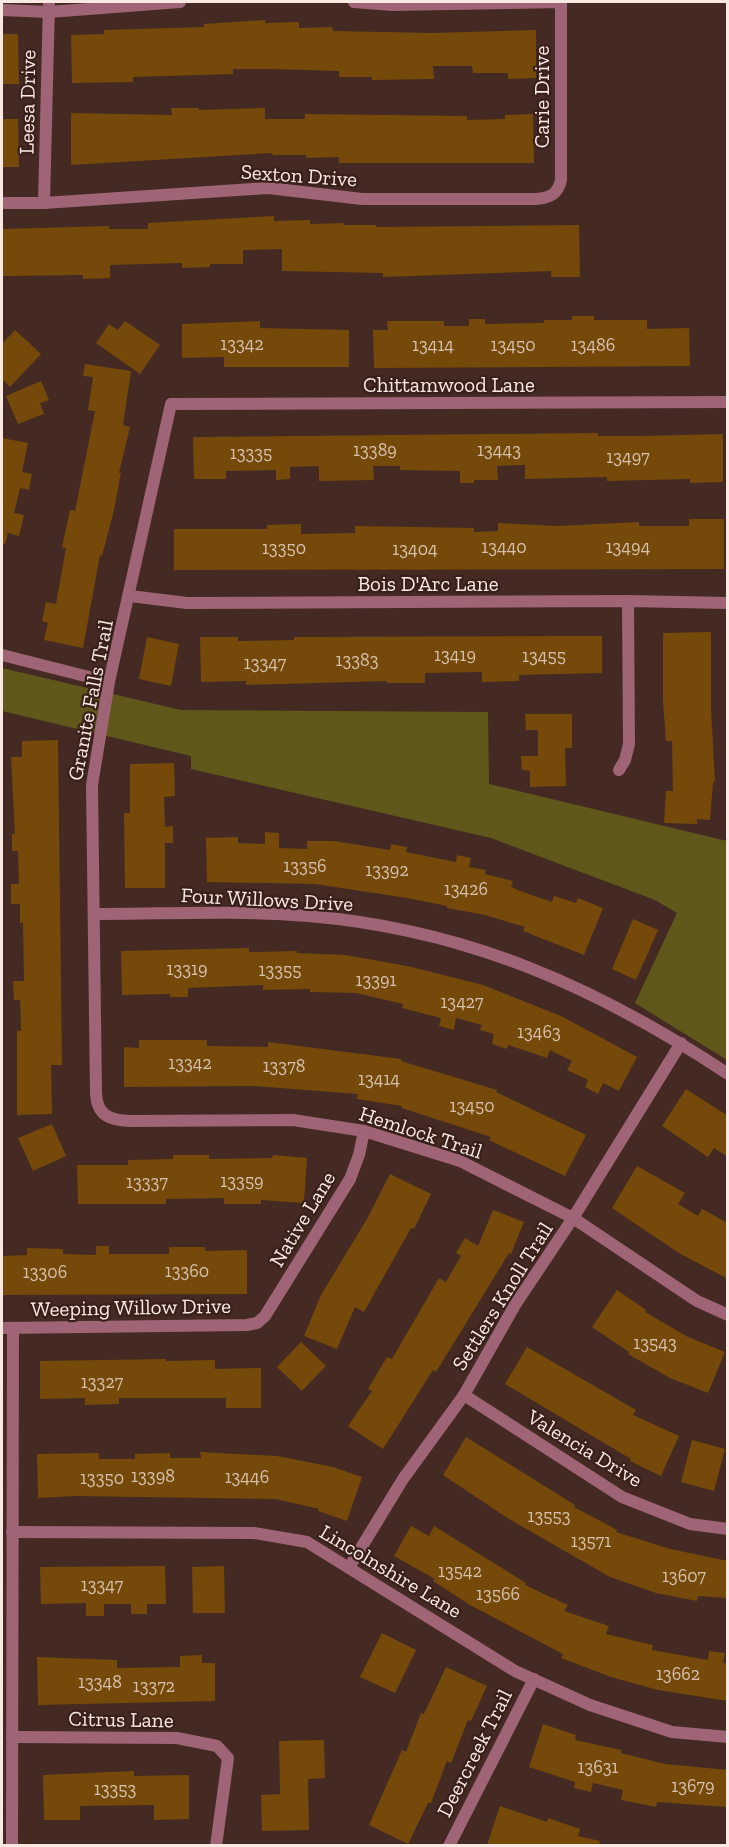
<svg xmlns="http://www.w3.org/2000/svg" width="729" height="1847" font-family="'Zilla Slab',serif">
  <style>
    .green { fill: #5f581a }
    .building { fill: #74490a }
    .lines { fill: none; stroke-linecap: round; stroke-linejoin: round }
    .minor { stroke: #9f6475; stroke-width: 12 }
    .labels { text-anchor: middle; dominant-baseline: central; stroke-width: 4.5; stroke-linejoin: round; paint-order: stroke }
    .number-label { font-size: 18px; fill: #d8c0ad }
    .street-label { font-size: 21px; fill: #fae8e3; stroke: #39201a }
  </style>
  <rect width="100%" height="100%" fill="#442a23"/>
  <path class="green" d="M2 668 181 710 488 712 489 784 727 841V1060L635 1003 677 913 655 900 491 838 191 769V756L2 711Z"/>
  <g class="building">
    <path d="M265 20V23L299 22V28L332 27 333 31 433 33 536 30V78L508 79V73H473L472 66H433L434 79 372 80V77H339V71L271 69H233V74L133 77V82L72 83 71 35 104 34V30L204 27V24Z"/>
    <path d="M2 34H18L19 84H2Z"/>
    <path d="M171 108H199V110L265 108V119H305V114L467 116V120L505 119V115L533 114 534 163H339V157L306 158V155H273L272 153 71 165V113L172 115Z"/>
    <path d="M2 119H18L19 167H2Z"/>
    <path d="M274 216V221L310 220V224L343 223 344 225H376V227L579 225 580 277H551V271L383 277V273L282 271V249L243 250V264H210V267L182 268V263L110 265V278L83 279V275L2 276V229L109 226V229H148V223Z"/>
    <path d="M572 316H594V320H647V329L689 328 690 366 374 368 373 330H388L387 321H444V326H469V319H485V324L544 323V320H572Z"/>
    <path d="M125 321 160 345 140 374 96 343 109 324 118 330Z"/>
    <path d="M260 321V328L349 330V367H224V357L182 358V324Z"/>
    <path d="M15 330 41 354 10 387 2 379V344Z"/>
    <path d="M85 364 131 371 123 425 130 427 119 473H121L114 510 102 556 100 555 83 648 44 640 48 623 42 621 46 602 56 604 66 548 62 547 70 510 75 511 95 411 88 410 93 377 83 376Z"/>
    <path d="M41 381 49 400 40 403 44 414 18 424 6 396Z"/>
    <path d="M598 433V436H640L723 434V482L690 483V479L607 481V477L525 479V465L497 466 498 480H474V483H460V471L400 470V466H373L374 480 319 481V466L290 467V479L276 480V470L226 471V479H194L193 437Z"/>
    <path d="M2 438 28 443 22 472 32 474 29 490 20 488 14 513 24 515 19 536 8 533 5 544 2 543Z"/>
    <path d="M689 519H724V569L174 570V529H267V525L301 524V534L355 533V526L474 528V532L498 531V523L558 526 639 522V526H689Z"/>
    <path d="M711 632V709L715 782H713L710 820 697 819V824L664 823 666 791H673L672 741H666L663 701V633Z"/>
    <path d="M602 636V673L519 675V681L482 682V672L425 673V683H387V681L246 685V681L201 682 200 637H238V641L294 640V637Z"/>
    <path d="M147 637 179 644 171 686 139 679Z"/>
    <path d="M525 714H572V748H565L566 786 530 787V771L522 770 521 756H538V730H526Z"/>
    <path d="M58 740 62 1065H51L52 1114 17 1115V1031H21L20 1000H14L13 981H24L23 923H20V904H11V884H19L18 851H12V834H15L11 757H22V741Z"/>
    <path d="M174 763 175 796 164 797 165 827 173 826V843H165V888H125L124 813H130V764Z"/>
    <path d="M265 832 279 833V848L307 849V841H334L390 850 391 844 407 847 406 852 456 862 457 855 471 858 469 867 486 870 485 874 513 881 511 887 523 892 552 902 554 896 576 903 578 898 603 908 584 955 523 931 525 927 485 915 447 908V906L407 898 315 884 207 882 206 838 238 837V843L265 844Z"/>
    <path d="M633 919 658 930 636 980 612 969Z"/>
    <path d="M249 948V952L297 951V953L346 955 412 967 483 985 561 1016 637 1057 619 1091 603 1083 598 1094 585 1087 588 1080 567 1070 572 1061 550 1050 547 1058 508 1045 507 1049 492 1044 494 1034 480 1030 482 1025 456 1018 454 1030 439 1026 441 1018 402 1008 403 1004 356 993 310 992V989L263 990V985L188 988V997H170V994L122 995 121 951Z"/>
    <path d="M139 1040H207V1046L268 1047V1042L401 1059V1061L497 1090 496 1092 586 1135 565 1176 489 1140 491 1137 402 1108V1106L357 1099 358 1094 253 1086 124 1087V1047L139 1048Z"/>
    <path d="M686 1089 728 1116V1157L714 1148 708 1157 662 1126Z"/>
    <path d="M52 1124 66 1156 33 1171 18 1138Z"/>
    <path d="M173 1155H209V1159L272 1158 273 1155 307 1158 304 1203 261 1200V1204H224V1198L166 1199V1204H78L77 1165H128V1160L173 1159Z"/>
    <path d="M637 1166 685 1193 678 1204 698 1216 702 1209 728 1223V1279L679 1253 612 1208Z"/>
    <path d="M390 1174 431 1194 414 1229 411 1228 364 1312 355 1307 337 1349 304 1336 321 1295 367 1219Z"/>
    <path d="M493 1210 524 1222 511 1254 509 1253 436 1372 433 1370 383 1449 348 1426 372 1391 368 1389 387 1357 392 1359 439 1278 446 1282 461 1256 456 1253 465 1238 478 1246Z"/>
    <path d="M96 1246H109V1254H169V1247H205V1251L247 1250V1294L2 1295V1256L27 1255V1248L63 1249V1254L96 1255Z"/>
    <path d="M617 1290 646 1310 645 1312 688 1337 725 1352 708 1393 670 1378 628 1354 629 1352 592 1327Z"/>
    <path d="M301 1342 326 1366 302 1391 277 1367Z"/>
    <path d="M527 1347 636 1410 633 1415 679 1436 661 1476 630 1461 631 1459 505 1384Z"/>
    <path d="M166 1359V1361L215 1360V1369L261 1368V1408H226V1398H119V1404L85 1405V1398L40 1399V1361Z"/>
    <path d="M466 1437 575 1505 574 1507 617 1530 616 1532 670 1549 728 1561V1598L698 1596 697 1601 656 1593 610 1577 509 1519 443 1475Z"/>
    <path d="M692 1440 725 1449 714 1491 681 1482Z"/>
    <path d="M200 1452 277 1456 333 1467 362 1477 347 1521 318 1511 319 1509 276 1499 74 1496 38 1498 37 1454 99 1453V1459H135V1454L170 1453V1458H201Z"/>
    <path d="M411 1526 429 1536 434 1526 526 1583 525 1585 568 1605 564 1611 609 1626 606 1634 653 1645 652 1650 708 1660 709 1651 725 1653 723 1663 728 1664V1701L658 1690 611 1677 561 1658 563 1654 470 1605 433 1581 435 1579 394 1556Z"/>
    <path d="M165 1566 166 1604H147V1614H131V1604H104V1616H86V1603L41 1604 40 1567Z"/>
    <path d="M224 1566 225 1613H193L192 1567Z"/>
    <path d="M382 1633 416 1650 395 1693 360 1677Z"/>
    <path d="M202 1655V1663H215V1701L38 1705 37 1657 117 1660V1668L180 1667V1656Z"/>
    <path d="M446 1667 487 1686 471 1721 468 1720 451 1763 447 1761 431 1803H428L408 1844 369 1825 402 1750 406 1752 421 1713 424 1714Z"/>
    <path d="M543 1724 576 1735 575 1740 621 1750V1753L665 1764 728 1770V1807L657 1802 656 1807 621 1800 623 1790 593 1783 591 1792 574 1788 575 1782 529 1767Z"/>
    <path d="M324 1740 325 1778 308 1779 309 1830 262 1831 261 1795 280 1794 279 1741Z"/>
    <path d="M134 1771V1776L189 1775V1819L154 1820V1805L80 1806V1820H44L43 1775Z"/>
    <path d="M500 1806 547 1822 548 1818 580 1829 578 1836 600 1841 599 1845H487Z"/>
  </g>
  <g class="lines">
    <g class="minor">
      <path d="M2 10 49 12 180 2"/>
      <path d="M2 203H44L268 188 362 199H536C550 198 558 194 561 180V2L392 5 354 2"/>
      <path d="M44 203 49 2"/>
      <path d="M728 402 171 404 109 682 92 785 96 1093C97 1116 110 1120 130 1121L293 1120 364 1131 460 1161 573 1218 697 1301 728 1315"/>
      <path d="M130 596 187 603 628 601 728 603"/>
      <path d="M2 655 109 682"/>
      <path d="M619 770 625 760 629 744 628 601"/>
      <path d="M94 914C165 914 237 910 308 916 466 929 597 987 728 1074"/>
      <path d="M2 1328 247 1325 257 1323 265 1316 350 1179 359 1155 364 1131"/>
      <path d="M464 1395 622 1497 690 1524 728 1529"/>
      <path d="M12 1532 254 1533 307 1542 515 1671 590 1705 672 1732 728 1737"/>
      <path d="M350 1566 403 1479 464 1395 515 1305 573 1218 681 1043"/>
      <path d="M12 1737 177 1738 217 1746 228 1758 216 1846"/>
      <path d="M12 1846 13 1328"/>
      <path d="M449 1846 534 1679"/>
    </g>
  </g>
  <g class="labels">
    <g class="number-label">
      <text x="242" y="344">13342</text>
      <text x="433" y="345">13414</text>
      <text x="513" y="345">13450</text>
      <text x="593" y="345">13486</text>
      <text x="375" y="450">13389</text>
      <text x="499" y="450">13443</text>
      <text x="251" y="453">13335</text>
      <text x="628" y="457">13497</text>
      <text x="504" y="547">13440</text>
      <text x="628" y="547">13494</text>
      <text x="284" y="548">13350</text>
      <text x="415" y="549">13404</text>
      <text x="455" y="655">13419</text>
      <text x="544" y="656">13455</text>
      <text x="357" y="660">13383</text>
      <text x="265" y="663">13347</text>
      <text x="305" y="866">13356</text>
      <text x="387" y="870">13392</text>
      <text x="466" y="889">13426</text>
      <text x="187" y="969">13319</text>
      <text x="280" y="970">13355</text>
      <text x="376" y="980">13391</text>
      <text x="462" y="1002">13427</text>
      <text x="539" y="1032">13463</text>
      <text x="190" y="1063">13342</text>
      <text x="284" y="1066">13378</text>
      <text x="379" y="1079">13414</text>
      <text x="472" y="1106">13450</text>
      <text x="242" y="1181">13359</text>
      <text x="147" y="1182">13337</text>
      <text x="187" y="1271">13360</text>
      <text x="45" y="1272">13306</text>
      <text x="655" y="1343">13543</text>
      <text x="102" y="1382">13327</text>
      <text x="153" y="1476">13398</text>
      <text x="247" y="1477">13446</text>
      <text x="102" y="1478">13350</text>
      <text x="549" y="1516">13553</text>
      <text x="591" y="1541">13571</text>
      <text x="460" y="1571">13542</text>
      <text x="684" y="1576">13607</text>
      <text x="102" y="1585">13347</text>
      <text x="498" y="1594">13566</text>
      <text x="678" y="1674">13662</text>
      <text x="100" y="1682">13348</text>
      <text x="154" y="1686">13372</text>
      <text x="598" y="1767">13631</text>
      <text x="693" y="1786">13679</text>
      <text x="115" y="1789">13353</text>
    </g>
    <g class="street-label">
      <text transform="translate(541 97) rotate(-90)">Carie Drive</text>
      <text transform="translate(27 102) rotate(-89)">Leesa Drive</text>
      <text transform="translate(299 175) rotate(4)">Sexton Drive</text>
      <text x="449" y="384">Chittamwood Lane</text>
      <text x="428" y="583">Bois D'Arc Lane</text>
      <text transform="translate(90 700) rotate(-79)">Granite Falls Trail</text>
      <text transform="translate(267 899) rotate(3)">Four Willows Drive</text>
      <text transform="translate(421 1132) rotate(18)">Hemlock Trail</text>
      <text transform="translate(302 1219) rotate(-59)">Native Lane</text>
      <text transform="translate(502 1296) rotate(-58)">Settlers Knoll Trail</text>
      <text transform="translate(131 1307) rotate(-1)">Weeping Willow Drive</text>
      <text transform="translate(585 1448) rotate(31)">Valencia Drive</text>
      <text transform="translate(391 1571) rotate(31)">Lincolnshire Lane</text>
      <text transform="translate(121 1719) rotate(1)">Citrus Lane</text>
      <text transform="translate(474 1753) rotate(-63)">Deercreek Trail</text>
    </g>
  </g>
  <rect width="729" height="1847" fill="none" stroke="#fae8e3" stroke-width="6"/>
</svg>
